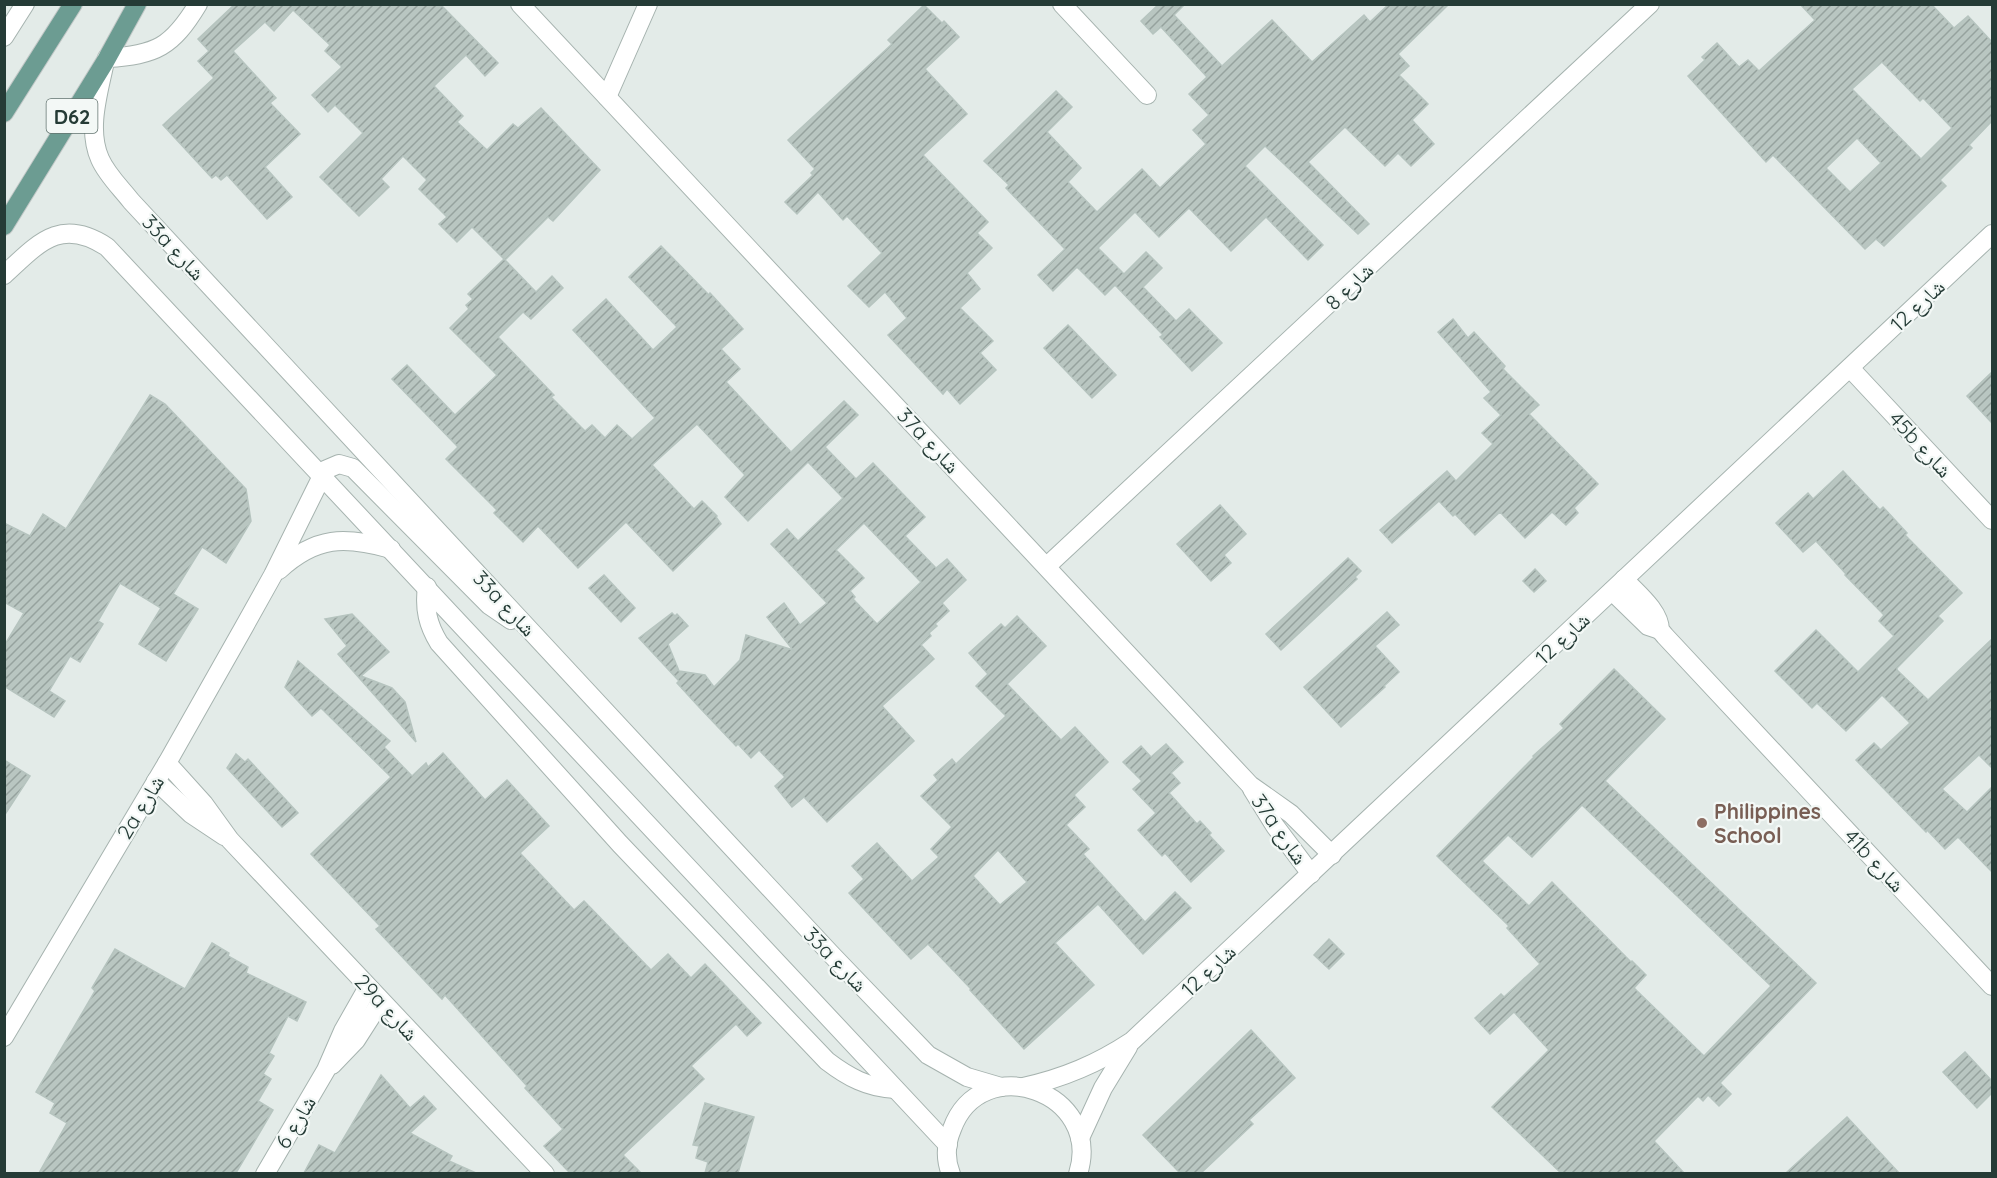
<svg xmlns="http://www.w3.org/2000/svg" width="1997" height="1178" font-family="Quicksand,'Noto Naskh Arabic',sans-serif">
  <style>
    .building { fill: url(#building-hatch); stroke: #b6c4bf; stroke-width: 1.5; fill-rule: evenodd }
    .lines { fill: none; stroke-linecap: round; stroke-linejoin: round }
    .minor-casing { stroke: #a6b3af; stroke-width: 20 }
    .major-casing { stroke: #c2c8c7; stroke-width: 20 }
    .minor { stroke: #fff; stroke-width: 18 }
    .major { stroke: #6c9c92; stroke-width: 18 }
    .education-dot { fill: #8d6e63; stroke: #f3f8f6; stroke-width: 2 }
    .labels { text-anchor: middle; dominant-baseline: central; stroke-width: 4.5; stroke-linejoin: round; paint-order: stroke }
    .shield { fill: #f3f8f6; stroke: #637470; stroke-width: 1.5 }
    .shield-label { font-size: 20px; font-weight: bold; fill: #253b36 }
    .street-label { font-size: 21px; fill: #253b36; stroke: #f3f8f6 }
    .education-label { font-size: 21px; font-weight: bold; fill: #785e54; stroke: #f3f8f6; text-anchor: start }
  </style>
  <defs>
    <pattern id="building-hatch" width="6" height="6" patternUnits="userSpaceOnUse" patternTransform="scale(1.5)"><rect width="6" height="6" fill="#b9c6c1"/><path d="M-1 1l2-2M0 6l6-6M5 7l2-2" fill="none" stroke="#96a29e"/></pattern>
  </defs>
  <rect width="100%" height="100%" fill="#e3ebe8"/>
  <g class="building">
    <path d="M235 4H440L498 63 485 76 466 55 434 86 463 116 457 122 487 150 513 124 518 128 541 108 600 170 553 221 548 217 505 260 472 227 457 242 439 224 447 217 419 189 427 180 403 156 381 179 389 187 359 216 320 177 363 133 335 105 328 112 312 95 342 67 325 51 330 45 293 10 274 31 265 22 233 51 276 98 270 103 300 134 265 167 292 197 267 219 227 175 221 180 216 175 212 178 163 125 214 78 198 61 209 51 198 39Z"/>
    <path d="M1159 4H1185L1174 15 1222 66 1272 20 1312 62 1364 15 1370 22 1389 4H1449L1398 54 1409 66 1399 75 1428 104 1412 120 1434 144 1411 166 1398 153 1385 166 1345 127 1308 162 1369 224 1358 234 1265 146 1245 166 1323 245 1308 260 1266 217 1231 251 1189 208 1159 237 1135 212 1098 248 1124 274 1146 252 1162 268 1143 287 1176 321 1189 309 1222 343 1192 371 1160 337 1163 335 1115 285 1105 295 1077 267 1053 291 1038 275 1065 249 1006 188 1009 185 984 161 1056 91 1072 107 1047 132 1081 168 1068 182 1097 212 1142 169 1160 188 1206 144 1193 130 1209 115 1189 94 1207 77 1161 27 1153 34 1141 21Z"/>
    <path d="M1800 4H1931L1954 28 1968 16 1992 42V121L1969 145 1972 148 1940 180 1946 186 1884 246 1876 239 1865 249 1773 155 1766 162 1688 76 1705 60 1702 57 1717 43 1739 67 1748 60 1759 71 1815 20ZM1882 62 1920 101 1923 98 1952 128 1921 159 1852 89ZM1857 138 1881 163 1850 192 1826 168Z"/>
    <path d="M924 5 942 23 944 21 959 37 925 69 967 114 923 155 988 222 977 233 992 248 967 273 980 289 960 308 993 341 980 353 996 370 960 404 947 389 943 394 888 335 907 318 885 292 869 307 848 286 882 253 847 216 843 220 818 192 797 214 785 202 813 175 811 173 815 169 788 140 892 44 888 40Z"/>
    <path d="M661 246 709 295 710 293 743 329 721 349 740 369 726 382 791 452 844 401 858 415 825 447 856 479 873 463 925 517 905 536 936 568 947 559 966 580 942 603 949 611 935 624 937 626 929 633 931 636 921 645 934 659 882 706 914 741 827 822 804 797 792 807 775 786 785 777 759 750 751 758 738 744 736 746 699 707 677 683 679 681 639 638 672 613 675 616 677 614 688 626 668 644 679 671 705 675 714 687 740 660 746 635 793 650 767 617 784 603 800 625 827 603 771 544 787 529 798 541 843 498 808 462 748 521 725 497 745 475 697 424 652 465 694 509 702 501 717 516 716 517 721 524 673 571 626 522 578 568 538 526 523 542 494 513 497 510 446 459 458 447 392 379 407 365 455 415 497 375 450 328 469 309 466 305 473 299 468 294 504 259 536 292 552 276 563 288 531 319 523 312 498 337 554 395 551 397 585 431 592 425 605 438 617 425 632 439 655 418 573 330 606 299 653 350 677 327 629 277ZM864 523 921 582 877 624 853 599 855 597 850 591 864 578 836 550Z"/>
    <path d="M1453 319 1468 338 1474 332 1505 366 1503 369 1539 405 1529 414 1598 484 1574 508 1578 513 1566 525 1552 512 1525 538 1500 512 1475 535 1455 514 1453 516 1439 501 1392 543 1380 530 1447 471 1456 481 1493 444 1482 433 1501 415 1484 398 1491 392 1438 332Z"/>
    <path d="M1068 325 1116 375 1092 398 1044 348Z"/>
    <path d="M1992 372V423L1967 396Z"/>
    <path d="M150 395 165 404 246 489 251 521 226 563 202 547 173 594 198 609 166 661 139 644 161 608 120 583 98 621 103 624 80 662 70 656 49 691 65 701 54 717 4 686V646L24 613 4 602V523L30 536 43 514 66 529Z"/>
    <path d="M1843 471 1880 510 1883 507 1907 533 1905 535 1962 593 1938 616 1943 621 1897 668V670L1928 700 1992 639V768L1979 755 1942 789 1967 812 1992 787V872L1958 837 1945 849 1927 830 1926 832 1856 760 1874 743 1881 750 1910 723 1882 695 1846 731 1817 703 1812 708 1775 671 1816 630 1858 672 1894 636 1879 621 1884 615 1845 575 1846 574 1816 541 1803 552 1776 523 1808 493 1813 499Z"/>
    <path d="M1220 505 1246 534 1224 555 1231 563 1211 581 1177 544Z"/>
    <path d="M1348 558 1361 571 1355 577 1357 579 1281 650 1266 634Z"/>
    <path d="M1535 569 1546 581 1534 592 1523 581Z"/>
    <path d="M604 575 635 608 621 622 589 588Z"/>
    <path d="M1387 612 1399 625 1375 646 1399 672 1384 686 1385 687 1341 727 1304 687Z"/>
    <path d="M352 614 389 652 361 676 392 688 405 702 416 742 338 654 347 646 325 619Z"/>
    <path d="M1017 616 1046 646 1007 684 1061 740 1075 727 1108 762 1074 795 1085 807 1066 825 1089 849 1083 854 1145 922 1175 892 1191 908 1143 954 1098 904 1055 943 1094 985 1024 1049 970 990 971 989 928 944 911 959 849 893 864 879 852 866 877 843 912 881 939 857 931 849 952 827 921 796 938 780 934 775 952 759 956 764 1006 716 976 686 988 674 969 653 1001 624 1005 628ZM998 850 1027 882 1000 905 973 876Z"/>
    <path d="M298 661 390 741 384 747 412 776 426 763 428 767 443 753 485 800 507 780 549 826 520 853 574 910 584 901 651 970 668 954 691 978 705 964 761 1023 747 1036 736 1024 691 1066 704 1079 623 1155 641 1173H570L544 1146 563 1129 525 1088 527 1086 445 995 442 999 376 929 380 926 311 854 391 777 321 708 312 716 285 687Z"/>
    <path d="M1614 669 1665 719 1605 781 1816 983 1720 1083 1731 1094 1719 1106 1708 1095 1703 1101 1698 1096 1654 1141 1684 1173H1561L1492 1107 1549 1050 1514 1012 1490 1034 1475 1018 1501 994 1504 997 1540 964 1507 928 1509 926 1437 856 1534 757 1533 756 1564 728 1560 724ZM1582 805 1771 986 1704 1056 1634 988 1646 975 1632 961 1631 962 1552 882 1529 906 1482 861 1508 835 1532 857Z"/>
    <path d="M1166 744 1183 762 1171 773 1180 783 1169 793 1197 824 1200 821 1211 833 1209 835 1224 851 1191 882 1165 853 1162 856 1138 830 1156 813 1133 789 1142 781 1123 762 1141 746 1151 757Z"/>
    <path d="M236 754 245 762 248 759 298 813 282 827 227 768Z"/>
    <path d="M4 760 30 776 4 816Z"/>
    <path d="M1329 939 1344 954 1329 969 1314 955Z"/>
    <path d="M212 943 229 953 228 956 248 967 246 973 306 1002 297 1021 288 1016 269 1053 274 1056 263 1074 271 1079 258 1101 273 1110 236 1173H39L67 1123 50 1113 55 1103 36 1092 95 991 92 988 115 949 185 989Z"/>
    <path d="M1251 1030 1295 1078 1249 1120 1253 1124 1201 1173H1180L1143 1135Z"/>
    <path d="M1965 1052 1992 1081V1093L1977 1108 1943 1072Z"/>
    <path d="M381 1075 410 1108 424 1096 436 1109 410 1133 452 1156 449 1161 476 1173H304L319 1145 335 1153Z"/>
    <path d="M705 1103 754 1117 738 1173H705L708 1162 696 1158 699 1146 693 1145Z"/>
    <path d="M1847 1117 1899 1173H1786Z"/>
  </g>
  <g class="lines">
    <g class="minor-casing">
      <g id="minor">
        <path d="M520 4 1250 785 1291 814 1332 855"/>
        <path d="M1062 4 1147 95"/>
        <path d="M4 37 25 4"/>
        <path d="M107 58C156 55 172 47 198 4"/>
        <path d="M104 66C98 95 87 130 100 159 107 175 121 188 131 201L830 953 928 1055 967 1077 1001 1087"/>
        <path d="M607 97 648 4"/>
        <path d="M4 275C38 244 60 216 107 247L948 1145"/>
        <path d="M1850 368 1992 520"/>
        <path d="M1047 566 1650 4"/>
        <path d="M279 570C316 536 345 536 391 549"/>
        <path d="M1624 579C1637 593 1660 611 1660 630L1665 636 1992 986"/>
        <path d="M427 587C424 609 428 625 439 643L620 844 827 1061C848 1077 868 1088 895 1089"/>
        <path d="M1612 591 1648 626 1660 630"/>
        <path d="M167 763 204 804 230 840 545 1174"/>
        <path d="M156 781 191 814 224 836"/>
        <path d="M1252 789 1275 826 1311 874"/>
        <path d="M4 1037 167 763 244 627 273 575 325 470 339 464 353 468 489 605 511 620"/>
        <path d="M332 1065 356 1040 381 1001"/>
        <path d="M1023 1087C1064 1078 1097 1064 1132 1041L1992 234"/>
        <path d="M1080 1138 1103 1088 1128 1047"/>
        <path d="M265 1174 326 1070 343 1031 368 987"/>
        <path d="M951 1174C945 1159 946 1143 952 1129 981 1049 1104 1092 1078 1174"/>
      </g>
    </g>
    <g class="major-casing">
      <g id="major">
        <path d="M4 113 73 4"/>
        <path d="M4 226 105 62 137 4"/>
      </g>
    </g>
    <use href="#minor" class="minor"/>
    <use href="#major" class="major"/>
  </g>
  <circle class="education-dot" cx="1702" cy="823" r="6"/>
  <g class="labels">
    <rect class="shield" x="46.5" y="99" width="51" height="34" rx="4.5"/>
    <g class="shield-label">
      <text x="72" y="116">D62</text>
    </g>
    <g class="street-label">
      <text transform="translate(174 247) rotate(47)">33a شارع</text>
      <text transform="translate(1349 286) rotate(-44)">شارع 8</text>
      <text transform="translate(1917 305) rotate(-43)">شارع 12</text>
      <text transform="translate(929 440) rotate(47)">37a شارع</text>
      <text transform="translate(1921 444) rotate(47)">45b شارع</text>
      <text transform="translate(505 603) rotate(47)">33a شارع</text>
      <text transform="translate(1562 638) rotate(-43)">شارع 12</text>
      <text transform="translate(140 807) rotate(-59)">2a شارع</text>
      <text transform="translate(1280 829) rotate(55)">37a شارع</text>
      <text transform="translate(1875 860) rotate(47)">41b شارع</text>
      <text transform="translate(836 959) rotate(46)">33a شارع</text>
      <text transform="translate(1208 970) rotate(-43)">شارع 12</text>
      <text transform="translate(387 1007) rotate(47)">29a شارع</text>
      <text transform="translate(295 1122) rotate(-59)">شارع 6</text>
    </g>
    <g class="education-label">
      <text x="1714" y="811">Philippines<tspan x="1714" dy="24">School</tspan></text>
    </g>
  </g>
  <rect width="1997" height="1178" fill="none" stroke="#253b36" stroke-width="12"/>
</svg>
